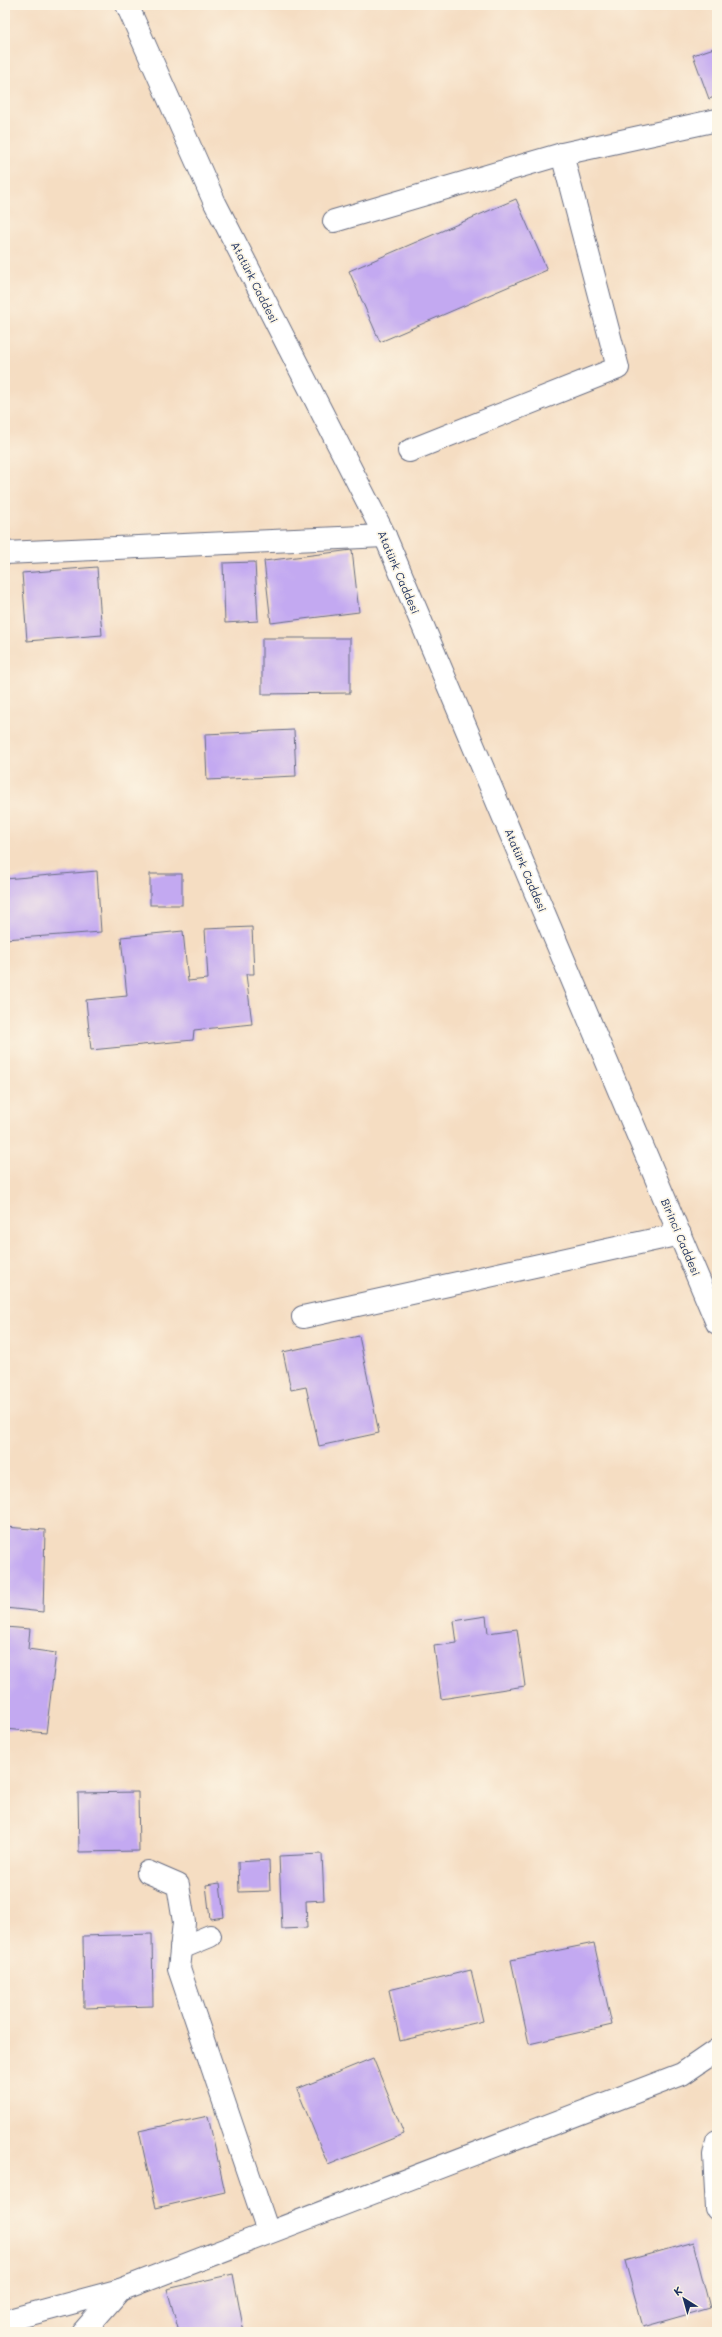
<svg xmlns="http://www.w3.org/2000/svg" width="722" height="2337" font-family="Mali,sans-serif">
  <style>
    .building { fill: #c3a9f1 }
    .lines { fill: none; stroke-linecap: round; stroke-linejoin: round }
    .minor-casing { stroke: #676c81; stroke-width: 24 }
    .tertiary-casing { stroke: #676c81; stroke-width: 24 }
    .minor { stroke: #fff; stroke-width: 22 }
    .tertiary { stroke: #fff; stroke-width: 22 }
    .labels { text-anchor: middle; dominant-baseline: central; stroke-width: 3.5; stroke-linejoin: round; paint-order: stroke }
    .street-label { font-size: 11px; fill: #1b2f5e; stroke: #fcf5e5 }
  </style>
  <rect width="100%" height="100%" fill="#fcf5e5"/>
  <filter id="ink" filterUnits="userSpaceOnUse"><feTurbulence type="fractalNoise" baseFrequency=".025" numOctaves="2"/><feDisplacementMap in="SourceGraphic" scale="8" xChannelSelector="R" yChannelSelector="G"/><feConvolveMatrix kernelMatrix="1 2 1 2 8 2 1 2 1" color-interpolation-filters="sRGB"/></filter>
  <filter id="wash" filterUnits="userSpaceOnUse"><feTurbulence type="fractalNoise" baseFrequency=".012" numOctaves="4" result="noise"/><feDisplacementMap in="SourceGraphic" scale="16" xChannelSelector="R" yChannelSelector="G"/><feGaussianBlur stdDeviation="0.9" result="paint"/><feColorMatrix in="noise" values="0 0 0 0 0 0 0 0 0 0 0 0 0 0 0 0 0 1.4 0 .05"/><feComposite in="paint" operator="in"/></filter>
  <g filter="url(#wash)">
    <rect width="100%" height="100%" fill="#f5ddc2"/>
    <g id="blocks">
      <g class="building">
        <path d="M717 47V96L709 99 693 55Z"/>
        <path d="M516 199 547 270 380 342 349 271Z"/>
        <path d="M352 550 359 612 271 623 264 561Z"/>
        <path d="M255 562 258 621 225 623 223 563Z"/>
        <path d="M97 567 102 635 27 641 22 573Z"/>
        <path d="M262 638H350V693L262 694Z"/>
        <path d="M294 730 296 776 207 780 205 734Z"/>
        <path d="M97 871 101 932 5 939V879Z"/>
        <rect x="150" y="874" width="32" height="31"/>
        <path d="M252 927 254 974H246L252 1024 194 1030 193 1040 91 1050 86 1000 127 996 121 937 183 931 188 981 208 979 205 929Z"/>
        <path d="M359 1336 379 1433 319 1446 306 1387 291 1390 283 1352Z"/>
        <path d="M5 1527 45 1530 43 1612 5 1608Z"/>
        <path d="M486 1616 488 1633 517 1629 525 1686 441 1699 434 1646 457 1643 454 1621Z"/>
        <path d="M5 1627 30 1629 28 1649 56 1653 46 1733 5 1729Z"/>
        <path d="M138 1792 139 1851 79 1852 78 1793Z"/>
        <path d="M322 1854 324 1900 306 1901 307 1928 282 1929 279 1856Z"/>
        <path d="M269 1860 270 1891 239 1892 238 1862Z"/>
        <path d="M220 1883 224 1917 210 1919 206 1885Z"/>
        <path d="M152 1934 153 2006 84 2008 83 1936Z"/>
        <path d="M594 1943 612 2025 529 2044 511 1960Z"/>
        <path d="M471 1970 483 2021 400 2041 389 1990Z"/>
        <path d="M373 2058 404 2134 328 2165 297 2089Z"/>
        <path d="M208 2116 225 2192 156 2208 139 2131Z"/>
        <path d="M693 2242 710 2308 643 2327 625 2261Z"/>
        <path d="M233 2274 244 2332H179L167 2289Z"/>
      </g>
    </g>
  </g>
  <g filter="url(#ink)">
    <use href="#blocks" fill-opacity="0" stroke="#676c81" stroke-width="1"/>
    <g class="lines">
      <g class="minor-casing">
        <g id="minor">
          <path d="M334 221 562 154 717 120"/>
          <path d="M409 451 618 368 562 154"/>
          <path d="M5 553 385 536"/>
          <path d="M303 1317 680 1234"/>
          <path d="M148 1872 178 1885 184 1922 179 1969 268 2232"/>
          <path d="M181 1948 210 1936"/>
          <path d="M717 2141 714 2155 717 2209"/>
          <path d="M5 2321 120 2290"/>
          <path d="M83 2332 120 2290 682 2074 717 2050"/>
        </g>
      </g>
      <g class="tertiary-casing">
        <path id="tertiary" d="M127 5 215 203 385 536 717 1323"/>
      </g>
      <use href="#minor" class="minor"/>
      <use href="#tertiary" class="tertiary"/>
    </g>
  </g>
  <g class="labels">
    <g class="street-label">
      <text transform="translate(255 282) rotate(63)">Atatürk Caddesi</text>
      <text transform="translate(399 572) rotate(67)">Atatürk Caddesi</text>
      <text transform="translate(526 870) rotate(67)">Atatürk Caddesi</text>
      <text transform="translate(681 1237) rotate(67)">Birinci Caddesi</text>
    </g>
  </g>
  <rect width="722" height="2337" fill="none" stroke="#fcf5e5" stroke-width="20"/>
  <g transform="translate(684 2299) rotate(323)" stroke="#fcf5e5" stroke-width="3" paint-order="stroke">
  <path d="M0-3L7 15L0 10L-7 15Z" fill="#1b2f5e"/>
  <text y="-6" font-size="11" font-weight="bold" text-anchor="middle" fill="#1b2f5e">K</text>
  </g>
</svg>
